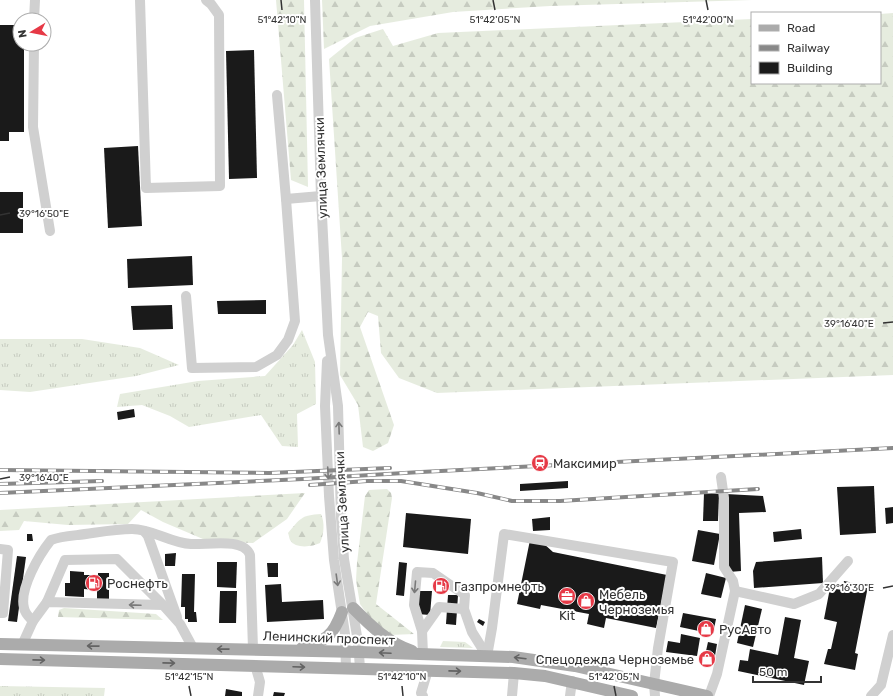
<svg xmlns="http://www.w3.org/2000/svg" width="893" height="696" font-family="Rubik,sans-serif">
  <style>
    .grass { fill: url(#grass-tufts) }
    .forest { fill: url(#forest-firs) }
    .building { fill: #1a1a1a }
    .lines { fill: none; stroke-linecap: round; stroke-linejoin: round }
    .minor { stroke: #d0d0d0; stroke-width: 10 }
    .major { stroke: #ababab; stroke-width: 12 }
    .rail-casing { stroke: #888; stroke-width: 4 }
    .rail { stroke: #fff; stroke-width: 2.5; stroke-dasharray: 8; stroke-linecap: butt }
    .oneway { stroke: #7a7a7a }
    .oneway2 { stroke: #636363 }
    .ticks { fill: none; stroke: #333; stroke-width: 1.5 }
    .labels { text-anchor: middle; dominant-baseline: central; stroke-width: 4; stroke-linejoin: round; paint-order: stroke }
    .street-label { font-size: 13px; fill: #333; stroke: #fff }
    .poi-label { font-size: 13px; fill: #333; stroke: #fff; text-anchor: start }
    .ticks-label { font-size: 10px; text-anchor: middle; fill: #333; stroke: #fff; stroke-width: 4; stroke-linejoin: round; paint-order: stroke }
  </style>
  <defs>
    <pattern id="grass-tufts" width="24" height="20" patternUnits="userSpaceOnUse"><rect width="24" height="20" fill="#e6ecdf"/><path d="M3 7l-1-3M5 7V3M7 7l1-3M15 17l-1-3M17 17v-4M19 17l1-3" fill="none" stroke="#c6cbc0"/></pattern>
    <pattern id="forest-firs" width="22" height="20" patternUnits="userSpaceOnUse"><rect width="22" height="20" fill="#e6ecdf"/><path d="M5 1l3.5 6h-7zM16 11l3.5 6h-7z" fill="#c6cbc0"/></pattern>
  </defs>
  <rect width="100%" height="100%" fill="#fff"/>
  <g class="grass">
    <path d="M302 330 315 362 316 404 297 414 298 447 282 446 261 415 189 427 170 416 142 405 117 407 120 394 198 381 265 376 293 345Z"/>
    <path d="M0 339H82L140 348 179 365 136 376 30 392 0 390Z"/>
    <path d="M443 641 465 642 473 648 440 647Z"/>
    <path d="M0 686 105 688 104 696H0Z"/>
  </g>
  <g class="forest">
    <path d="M276 0H304L308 187 291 180Z"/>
    <path d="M322 0H752L550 6 453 12 370 26 324 49Z"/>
    <path d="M893 13V375L437 393 399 378 381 353 378 316 368 312 360 327 394 425 388 443 373 451 363 447 358 405 340 375 342 258 329 59 355 38 383 29 393 46 438 33 752 19V83H880V14Z"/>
    <path d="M387 489 391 493 392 498 376 604 414 634 390 635 372 621 360 604 356 580 357 563 365 496 369 490Z"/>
    <path d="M305 493 287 519 253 543 210 542 163 522 141 510 128 524 68 525 24 521 19 530 0 531V510Z"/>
    <path d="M321 514C325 523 324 534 320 543 312 547 295 549 290 540 289 538 289 535 288 533 300 519 301 515 321 514Z"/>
    <path d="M64 608 156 614 163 620 58 617 59 610Z"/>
  </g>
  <g class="building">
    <path d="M0 25H20V44H24V132H9V141H0Z"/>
    <path d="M254 50 257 178 229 179 226 51Z"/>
    <path d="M138 146 142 226 108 228 104 148Z"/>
    <rect x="0" y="192" width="23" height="41"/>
    <path d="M192 256 193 285 128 288 127 259Z"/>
    <path d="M266 300V314H218L217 301Z"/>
    <path d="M172 305 173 329 133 330 131 306Z"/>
    <path d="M134 409 135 417 118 420 117 412Z"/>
    <path d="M568 481V488L520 491V484Z"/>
    <path d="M874 486 876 533 840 535 837 487Z"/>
    <path d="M704 493 719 494 718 521H703Z"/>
    <path d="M726 494 763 496 766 512 739 513 741 571 729 572Z"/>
    <path d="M893 507V523L886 524 885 508Z"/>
    <path d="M406 513 471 519 468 554 403 547Z"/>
    <path d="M550 517V530L533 531 532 519Z"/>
    <path d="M801 529 802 539 774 542 773 532Z"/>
    <path d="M698 530 720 534 714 565 692 561Z"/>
    <path d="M27 534H32L33 541H27Z"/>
    <path d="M530 540 543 543 553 552 667 575 656 628 606 618 604 628 587 624 589 614 541 605 540 609 517 604Z"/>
    <path d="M176 553 175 566H165V554Z"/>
    <path d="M17 556 26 557 17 622 8 621Z"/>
    <path d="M822 557 823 583 754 588 753 571 756 562Z"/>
    <path d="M217 562H237L236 588 217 587Z"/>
    <path d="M399 562 407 563 404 596 396 595Z"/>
    <path d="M267 563H278V577H268Z"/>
    <path d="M70 571 84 572V575H98V573H109V603L97 602V590L84 589V597L65 596V583H70Z"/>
    <path d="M706 573 726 578 721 598 701 594Z"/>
    <path d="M182 574H195L194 612H196L197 622H188V619H185V607H181Z"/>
    <path d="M844 581 868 586 855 653 858 654 855 670 824 664 828 649H831L837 622 824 619 830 588 842 590Z"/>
    <path d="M281 584 282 602 323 600 324 619 267 622 265 585Z"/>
    <path d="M220 591H237L236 623H219Z"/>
    <path d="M418 591H432L430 615 417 614Z"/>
    <path d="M448 595H458L456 625 446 624Z"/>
    <path d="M745 605 762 609 753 647 737 643Z"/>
    <path d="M683 613 716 619 713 634 680 627Z"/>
    <path d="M785 617 801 620 794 658 809 661 804 685 738 671 740 660 748 661 750 649 778 655Z"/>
    <path d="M479 619 485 622 483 626 477 622Z"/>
    <path d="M681 634 700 638 697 656 666 652 668 641 680 643Z"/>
    <path d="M708 642 717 644 714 662 704 660Z"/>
    <path d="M226 689 242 692V696H225Z"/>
    <path d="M274 692 285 693 284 696H273Z"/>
  </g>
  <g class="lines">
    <g class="minor">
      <path d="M140 0 146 188 220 186 219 15 211 4 206 0"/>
      <path d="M315 0 321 196 328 335 338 406 341 518 344 559 358 642 360 668"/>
      <path d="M34 20 35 0"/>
      <path d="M34 44 33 127 50 231"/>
      <path d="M286 199 321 196"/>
      <path d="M186 296 192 368 256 367 277 355 288 340 295 321 286 199 277 95"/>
      <path d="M327 361 325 406 329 496 334 560 345 634 346 668"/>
      <path d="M144 531 148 536 177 617"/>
      <path d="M0 549 8 550 3 613H0"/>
      <path d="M735 591 794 604 819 594 848 561"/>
      <path d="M47 602 65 560 117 559 163 605"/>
      <path d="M33 621C29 617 25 614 24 608 19 589 39 555 51 540 59 537 69 536 78 535 95 533 114 529 132 529 153 529 170 543 191 544 207 545 244 537 250 555L253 649"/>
      <path d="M422 631 439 607 464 609"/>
      <path d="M22 645 33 621 47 602 163 605 180 624 193 648"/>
      <path d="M423 654 422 631 414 605 417 572 433 573 465 595 464 609 472 632 487 656"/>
      <path d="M487 656 492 628 504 534 673 562 658 648 654 684 655 696"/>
      <path d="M255 665 260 682 258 696"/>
      <path d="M423 696 421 693 428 670"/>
      <path d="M512 696 514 673"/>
      <path d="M570 696 572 681"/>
      <path d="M709 696 717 674 735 591 733 581 724 567V498L721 477"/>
      <path d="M871 696 881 685 893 635"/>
    </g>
    <g class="major">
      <path d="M353 608C371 626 388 643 412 651"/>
      <path d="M0 644 359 652 513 657 575 666 707 696"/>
      <path d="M302 648C326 641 333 636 342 612"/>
      <path d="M0 659 514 673 545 676 632 696"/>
    </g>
    <g class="rail-casing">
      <g id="rail">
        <path d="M0 470 269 473 390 468"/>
        <path d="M0 484 102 481"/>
        <path d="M310 485 367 481H401L477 493 512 501H560L758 489"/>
        <path d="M0 493 303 479 421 472 893 448"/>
      </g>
    </g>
    <use href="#rail" class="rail"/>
  </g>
  <defs><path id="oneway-shaft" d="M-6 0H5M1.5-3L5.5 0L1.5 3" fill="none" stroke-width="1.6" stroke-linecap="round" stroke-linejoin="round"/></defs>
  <g class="oneway">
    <use href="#oneway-shaft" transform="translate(339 428) rotate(-92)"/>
    <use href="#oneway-shaft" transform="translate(328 473) rotate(87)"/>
    <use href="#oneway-shaft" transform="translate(337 580) rotate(82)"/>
    <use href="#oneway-shaft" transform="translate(415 587) rotate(95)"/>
    <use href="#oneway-shaft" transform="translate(135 605) rotate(-178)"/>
  </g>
  <g class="oneway2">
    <use href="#oneway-shaft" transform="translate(93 646) rotate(-179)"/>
    <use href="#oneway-shaft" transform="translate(223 649) rotate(-179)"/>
    <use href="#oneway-shaft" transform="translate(385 653) rotate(-177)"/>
    <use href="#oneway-shaft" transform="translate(520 658) rotate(-173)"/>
    <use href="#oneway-shaft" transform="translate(39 660) rotate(1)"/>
    <use href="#oneway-shaft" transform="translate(169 663) rotate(1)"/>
    <use href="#oneway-shaft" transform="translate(299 667) rotate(2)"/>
    <use href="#oneway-shaft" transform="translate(455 671) rotate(1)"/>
  </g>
  <path class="ticks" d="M281 0 282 10M493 0 495 10M706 0 708 10M0 215 10 213M883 323 893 322M0 479 10 477M883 588 893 586M189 686 191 696M402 686 403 696M614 686 616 696"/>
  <defs>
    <g id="station-disc" transform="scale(0.9)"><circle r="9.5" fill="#e63946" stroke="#fff"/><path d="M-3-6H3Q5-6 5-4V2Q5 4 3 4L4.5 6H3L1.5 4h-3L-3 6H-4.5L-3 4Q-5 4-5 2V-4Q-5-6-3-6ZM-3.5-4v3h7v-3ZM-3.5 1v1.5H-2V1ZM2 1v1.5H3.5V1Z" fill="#fff"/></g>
    <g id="fuel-disc" transform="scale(0.9)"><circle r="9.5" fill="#e63946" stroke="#fff"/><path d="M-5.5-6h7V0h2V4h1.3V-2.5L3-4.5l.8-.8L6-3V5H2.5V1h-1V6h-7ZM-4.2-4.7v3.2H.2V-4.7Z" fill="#fff"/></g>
    <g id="office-disc" transform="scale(0.9)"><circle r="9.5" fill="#e63946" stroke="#fff"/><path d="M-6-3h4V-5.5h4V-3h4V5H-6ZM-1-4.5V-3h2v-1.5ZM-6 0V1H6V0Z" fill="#fff"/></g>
    <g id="shop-disc" transform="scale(0.9)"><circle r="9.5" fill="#e63946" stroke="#fff"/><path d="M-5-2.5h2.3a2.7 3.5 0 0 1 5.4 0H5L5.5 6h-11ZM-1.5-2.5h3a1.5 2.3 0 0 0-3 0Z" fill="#fff"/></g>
  </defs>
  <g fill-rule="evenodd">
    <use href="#station-disc" x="540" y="463"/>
    <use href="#fuel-disc" x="94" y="583"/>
    <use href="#fuel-disc" x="441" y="586"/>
    <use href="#office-disc" x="567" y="596"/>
    <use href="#shop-disc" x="586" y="601"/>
    <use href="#shop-disc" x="706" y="629"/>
    <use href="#shop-disc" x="707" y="659"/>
  </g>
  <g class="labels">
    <g class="street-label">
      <text transform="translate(321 168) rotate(-92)">улица Землячки</text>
      <text transform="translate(342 502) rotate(-93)">улица Землячки</text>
      <text transform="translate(329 638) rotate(2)">Ленинский проспект</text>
    </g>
    <g class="poi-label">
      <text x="553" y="463">Максимир</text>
      <text x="107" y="583">Роснефть</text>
      <text x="454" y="586">Газпромнефть</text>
      <text x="599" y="594">Мебель<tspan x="599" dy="15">Черноземья</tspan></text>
      <text x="567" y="615" text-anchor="middle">Kit</text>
      <text x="719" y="629">РусАвто</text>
      <text x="694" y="659" text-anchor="end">Спецодежда Черноземье</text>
    </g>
  </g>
  <g class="ticks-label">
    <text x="282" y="23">51°42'10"N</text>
    <text x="495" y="23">51°42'05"N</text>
    <text x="708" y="23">51°42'00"N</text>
    <text x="44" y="217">39°16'50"E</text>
    <text x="849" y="327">39°16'40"E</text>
    <text x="44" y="481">39°16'40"E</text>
    <text x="849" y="591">39°16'30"E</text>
    <text x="189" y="680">51°42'15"N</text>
    <text x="402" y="680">51°42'10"N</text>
    <text x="614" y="680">51°42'05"N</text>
  </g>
  <rect x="751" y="12" width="130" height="72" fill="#ffffff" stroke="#adadad"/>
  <rect x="759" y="25" width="20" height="6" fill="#ababab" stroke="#adadad"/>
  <text x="787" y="32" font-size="12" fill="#333333">Road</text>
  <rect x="759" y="45" width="20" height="6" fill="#888888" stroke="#adadad"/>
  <text x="787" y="52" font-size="12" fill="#333333">Railway</text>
  <rect x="759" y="62" width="20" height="12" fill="#1a1a1a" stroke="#adadad"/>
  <text x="787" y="72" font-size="12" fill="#333333">Building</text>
  <g transform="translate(32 32) rotate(260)"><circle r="19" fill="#ffffff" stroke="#adadad"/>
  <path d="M0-3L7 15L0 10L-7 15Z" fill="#e63946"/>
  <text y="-6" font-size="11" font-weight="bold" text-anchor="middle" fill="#333333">N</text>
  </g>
  <path d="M753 676v6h68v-6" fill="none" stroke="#333333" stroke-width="2"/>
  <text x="759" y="676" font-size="12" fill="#333333" stroke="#ffffff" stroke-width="3" paint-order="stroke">50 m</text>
</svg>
